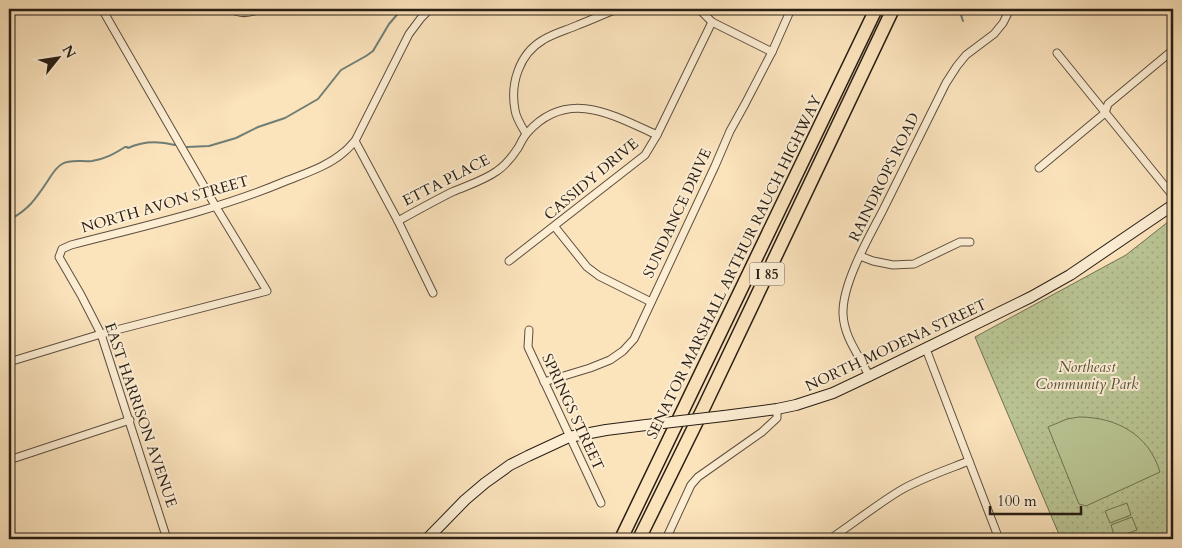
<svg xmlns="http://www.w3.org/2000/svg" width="1182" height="548" font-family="Cardo,serif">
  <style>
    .green { fill: url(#green-dots); stroke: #717254 }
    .pitch { fill: #bac594; stroke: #717254 }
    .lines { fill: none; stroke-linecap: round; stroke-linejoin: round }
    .stream { stroke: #6f7e75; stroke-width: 2 }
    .street-casing { stroke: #5d4f3f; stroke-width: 9 }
    .secondary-casing { stroke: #281e15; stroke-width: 12 }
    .highway-casing { stroke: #281e15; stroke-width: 15 }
    .street { stroke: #fcedd3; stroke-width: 7 }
    .secondary { stroke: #fcedd3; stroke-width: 10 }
    .highway { stroke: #fbe3bc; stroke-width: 12 }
    .secondary-bridge-casing { stroke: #281e15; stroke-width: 12; stroke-linecap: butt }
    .secondary-bridge { stroke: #fcedd3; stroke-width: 10 }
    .labels { text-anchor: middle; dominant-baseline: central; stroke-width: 4; stroke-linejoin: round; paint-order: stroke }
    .shield { fill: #fcedd3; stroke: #685c4e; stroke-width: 1 }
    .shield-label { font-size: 14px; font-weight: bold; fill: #281e15 }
    .street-label { font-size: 15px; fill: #281e15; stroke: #fcedd3 }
    .park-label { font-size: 15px; font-style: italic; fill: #54503b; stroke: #fcedd3 }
  </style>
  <defs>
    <pattern id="green-dots" width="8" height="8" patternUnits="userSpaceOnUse" patternTransform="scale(1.25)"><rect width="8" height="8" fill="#bac594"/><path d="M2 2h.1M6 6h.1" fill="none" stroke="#a0a97f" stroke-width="1.8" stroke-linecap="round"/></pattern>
  </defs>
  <rect width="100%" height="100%" fill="#fbe3bc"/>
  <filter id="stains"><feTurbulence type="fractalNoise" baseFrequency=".004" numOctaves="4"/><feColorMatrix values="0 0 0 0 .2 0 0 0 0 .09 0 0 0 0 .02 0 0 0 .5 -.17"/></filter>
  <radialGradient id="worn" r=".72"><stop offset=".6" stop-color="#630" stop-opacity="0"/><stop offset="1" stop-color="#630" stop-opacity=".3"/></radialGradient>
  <path class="green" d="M1173 218V539H1061L975 337 1126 255Z"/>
  <g class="pitch">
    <path d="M1079 417C1117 417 1149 435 1160 472L1086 506 1079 504 1048 427 1067 419Z"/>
    <path d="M1127 503 1131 515 1110 523 1105 511Z"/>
    <path d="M1132 517 1137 530 1115 538 1111 525Z"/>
  </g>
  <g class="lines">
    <g class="stream">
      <path d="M959 9 963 21"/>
      <path d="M187 147 209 146 236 138 258 127 285 118 318 99 341 70 366 56 373 51 389 24 402 9"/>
      <path d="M9 220C28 210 35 200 47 182 51 176 55 168 62 164 70 159 82 162 92 161 105 159 114 154 125 147H127L128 148C143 141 160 141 175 145"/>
    </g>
    <g class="street-casing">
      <g id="street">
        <path d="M232 9C241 15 250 13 259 9"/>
        <path d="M699 9 712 22 772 52"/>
        <path d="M1057 53 1173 196"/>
        <path d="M526 134C522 127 516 118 515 110 510 84 519 54 543 40 554 33 567 30 578 25 591 20 604 14 617 9"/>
        <path d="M355 141 398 221 433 293"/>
        <path d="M1039 168 1105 113 1108 104 1173 50"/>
        <path d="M398 221C416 211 434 201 452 192 468 185 483 181 497 171 506 165 512 157 518 148 521 143 523 137 528 132 568 88 613 115 657 135"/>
        <path d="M555 227 587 267 599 276 651 302"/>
        <path d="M860 256 873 261 893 265 914 264 960 242H970"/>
        <path d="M509 261 645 155 657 135 712 22"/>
        <path d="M529 330 528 347 601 503"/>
        <path d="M926 349 999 539"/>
        <path d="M9 362 101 334 267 291 216 207 102 9"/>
        <path d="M869 376C860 356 844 338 843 314 842 284 868 239 882 212 903 169 925 126 946 83L957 66 966 55 994 34 1003 23 1010 9"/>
        <path d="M544 382 590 368 610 360 623 351 634 339 715 166 730 131 745 104 772 52 791 9"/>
        <path d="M9 460 130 420"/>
        <path d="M167 539 101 334 81 295 59 257 62 249 71 245C144 226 217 210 286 181 306 173 328 166 344 152 348 149 351 145 355 141L409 34 421 18 430 9"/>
        <path d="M666 539 691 485 698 477 762 432 777 418V409"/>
        <path d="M830 539C854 523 876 505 901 490 922 478 946 470 969 461"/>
        <path d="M1047 539 1053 537"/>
      </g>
    </g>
    <g class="secondary-casing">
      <g id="secondary">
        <path d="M724 416 777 409 796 405 833 393 869 376 1031 297 1070 275 1173 205"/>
        <path d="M427 539 465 500 485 483 510 465 528 456 569 437 606 430 646 425"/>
      </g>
    </g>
    <g class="highway-casing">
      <g id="highway">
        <path d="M621 539 876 9"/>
        <path d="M639 539 704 407 893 9"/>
      </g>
    </g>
    <use href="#street" class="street"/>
    <use href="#secondary" class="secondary"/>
    <use href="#highway" class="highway"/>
    <g class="secondary-bridge-casing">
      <path id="secondary-bridge" d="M646 425 724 416"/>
    </g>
    <use href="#secondary-bridge" class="secondary-bridge"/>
  </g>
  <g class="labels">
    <rect class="shield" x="749.5" y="262.5" width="35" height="23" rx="4"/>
    <g class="shield-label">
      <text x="767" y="274">I 85</text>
    </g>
    <g class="street-label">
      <text transform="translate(884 177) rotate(-64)">RAINDROPS ROAD</text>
      <text transform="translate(591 179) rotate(-40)">CASSIDY DRIVE</text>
      <text transform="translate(446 180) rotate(-27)">ETTA PLACE</text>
      <text transform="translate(165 204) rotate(-16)">NORTH AVON STREET</text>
      <text transform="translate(677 213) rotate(-65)">SUNDANCE DRIVE</text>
      <text transform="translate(734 267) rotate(-64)">SENATOR MARSHALL ARTHUR RAUCH HIGHWAY</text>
      <text transform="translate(896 345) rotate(-25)">NORTH MODENA STREET</text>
      <text transform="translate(573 412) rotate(65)">SPRINGS STREET</text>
      <text transform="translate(141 415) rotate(71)">EAST HARRISON AVENUE</text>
    </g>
    <g class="park-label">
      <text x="1087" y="367">Northeast<tspan x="1087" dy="17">Community Park</tspan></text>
    </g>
  </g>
  <rect width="1182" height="548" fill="none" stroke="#fbe3bc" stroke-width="30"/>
  <rect x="10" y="10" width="1162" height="528" fill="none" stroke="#281e15" stroke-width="2.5"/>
  <rect x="15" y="15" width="1152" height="518" fill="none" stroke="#281e15"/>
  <g transform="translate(58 58) rotate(60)" stroke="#fcedd3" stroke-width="4" paint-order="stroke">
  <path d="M0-4L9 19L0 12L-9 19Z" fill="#281e15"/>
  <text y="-8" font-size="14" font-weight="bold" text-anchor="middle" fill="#281e15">N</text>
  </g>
  <path d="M990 506v8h91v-8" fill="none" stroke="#281e15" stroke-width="2.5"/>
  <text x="997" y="506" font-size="15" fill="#281e15" stroke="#fcedd3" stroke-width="4" paint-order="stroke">100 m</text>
  <rect width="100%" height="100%" filter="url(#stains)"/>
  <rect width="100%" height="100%" fill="url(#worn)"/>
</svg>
